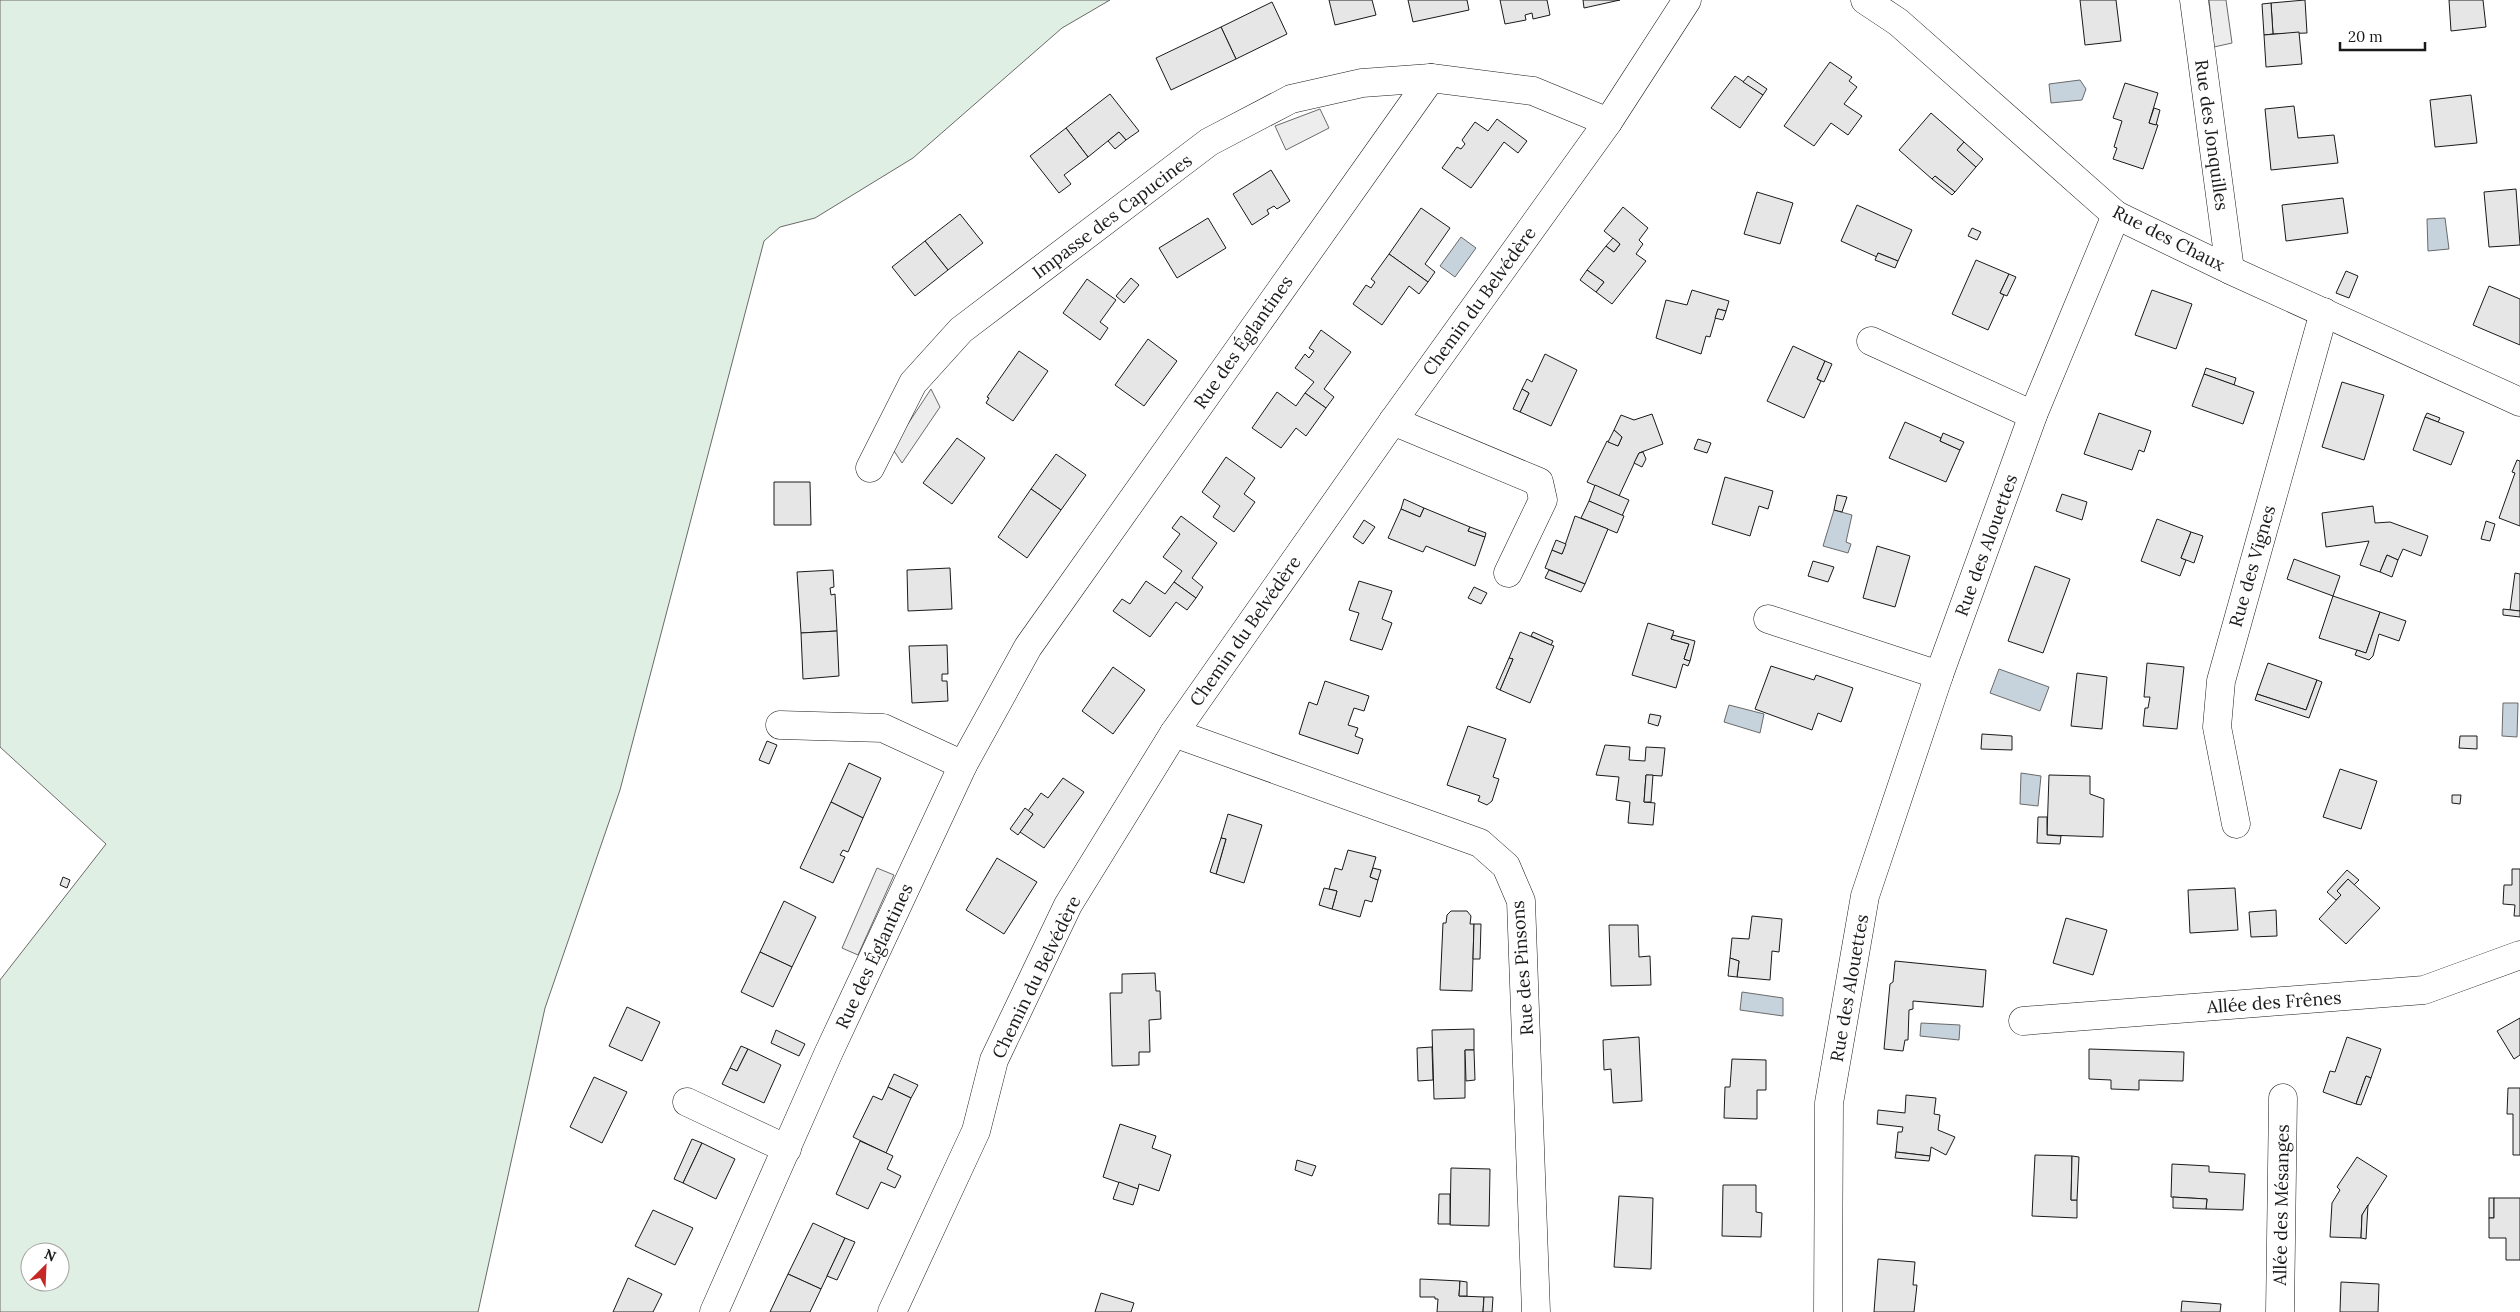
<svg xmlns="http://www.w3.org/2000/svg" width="2520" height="1312" font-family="Lora,serif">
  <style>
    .green { fill: #e0efe3; stroke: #6a6a6a; fill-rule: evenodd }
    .parking { fill: #ededed; stroke: #6a6a6a }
    .water { fill: #c6d2dc; stroke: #6a6a6a }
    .building { fill: #e6e6e6; stroke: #1a1a1a }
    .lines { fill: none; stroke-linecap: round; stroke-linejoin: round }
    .minor-casing { stroke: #1a1a1a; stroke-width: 29 }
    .minor { stroke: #fff; stroke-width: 28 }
    .labels { text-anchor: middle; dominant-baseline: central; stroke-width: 4; stroke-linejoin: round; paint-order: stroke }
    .street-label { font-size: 18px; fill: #1a1a1a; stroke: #fff }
  </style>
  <rect width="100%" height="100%" fill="#fff"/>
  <path class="green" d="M0 0H1110L1062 28 913 158 815 218 780 227 764 241 620 790 545 1008 478 1312H0V980L106 844 0 747ZM30 1252H60V1282H30Z"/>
  <g class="parking">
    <path d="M2209 0H2226L2232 43 2214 47Z"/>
    <path d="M1320 109 1329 128 1286 150 1275 126Z"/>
    <path d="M931 389 940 407 902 463 892 448Z"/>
    <path d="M877 868 894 875 858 955 842 948Z"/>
  </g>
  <g class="water">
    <path d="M2080 80 2086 89 2082 100 2051 103 2049 84Z"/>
    <path d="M2445 218 2449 249 2428 251 2427 219Z"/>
    <path d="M1461 237 1476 248 1455 277 1440 266Z"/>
    <path d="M1834 510 1852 515 1846 542 1851 544 1848 553 1823 546Z"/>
    <path d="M1999 669 2049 687 2040 711 1990 693Z"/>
    <path d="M2503 703H2518L2517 737 2502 736Z"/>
    <path d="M1729 705 1764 714 1760 733 1724 722Z"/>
    <path d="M2021 773 2041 776 2038 806 2020 804Z"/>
    <path d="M1742 992 1783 998V1016L1740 1010Z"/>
    <path d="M1921 1023 1960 1025 1959 1040 1920 1036Z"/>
  </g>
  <g class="building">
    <path d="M1329 0H1372L1376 15 1335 25Z"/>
    <path d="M1408 0H1467L1469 10 1413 22Z"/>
    <path d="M1500 0H1547L1550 15 1533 19 1532 13 1525 15 1526 20 1505 24Z"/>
    <path d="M1583 0H1620L1584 8Z"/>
    <path d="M2080 0H2116L2121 41 2085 45Z"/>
    <path d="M2305 0 2307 33 2273 34 2271 3Z"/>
    <path d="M2449 0H2483L2486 27 2451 31Z"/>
    <path d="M1272 2 1287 34 1236 59 1221 27Z"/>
    <path d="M2271 3 2273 34 2264 35 2262 4Z"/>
    <path d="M1221 27 1236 59 1171 90 1156 58Z"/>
    <path d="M2299 32 2302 64 2266 67 2264 35Z"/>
    <path d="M1830 62 1852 77 1849 81 1857 87 1844 104 1862 116 1848 135 1831 123 1814 146 1784 126Z"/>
    <path d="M1735 76 1763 95 1740 128 1711 108Z"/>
    <path d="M1748 76 1767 89 1763 95 1743 82Z"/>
    <path d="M2125 83 2158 93 2149 123 2158 125 2143 169 2113 159 2117 148 2114 147 2122 121 2113 118Z"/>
    <path d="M1110 94 1139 131 1126 140 1119 132 1088 157 1066 128Z"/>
    <path d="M2471 95 2477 143 2435 147 2430 100Z"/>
    <path d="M2294 106 2298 138 2334 135 2338 163 2271 170 2265 109Z"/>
    <path d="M2154 108 2160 110 2156 125 2149 123Z"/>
    <path d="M1931 113 1964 142 1957 150 1976 167 1955 192 1935 176 1932 179 1899 150Z"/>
    <path d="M1497 119 1527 141 1518 153 1504 142 1471 188 1442 168 1457 147 1461 149 1465 144 1462 140 1475 122 1488 131Z"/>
    <path d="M1066 128 1088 157 1064 175 1071 184 1059 193 1030 156Z"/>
    <path d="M1119 132 1126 140 1115 149 1108 141Z"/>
    <path d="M1964 142 1983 159 1976 167 1957 150Z"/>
    <path d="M1271 170 1290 201 1277 209 1274 206 1267 210 1269 214 1252 225 1233 194Z"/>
    <path d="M1935 176 1955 192 1952 195 1932 179Z"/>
    <path d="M2516 189 2520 245 2489 247 2484 192Z"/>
    <path d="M1757 192 1793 203 1780 244 1744 234Z"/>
    <path d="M2343 198 2348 233 2286 241 2282 205Z"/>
    <path d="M1857 205 1912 230 1898 261 1878 253 1877 257 1841 241Z"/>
    <path d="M1623 207 1648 228 1639 240 1643 244 1636 254 1646 261 1612 304 1596 292 1604 282 1587 270 1606 246 1614 252 1620 244 1604 231Z"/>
    <path d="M1421 208 1450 228 1425 264 1435 272 1428 282 1389 254Z"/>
    <path d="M960 214 983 243 948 270 925 241Z"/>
    <path d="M1208 218 1226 248 1177 278 1159 248Z"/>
    <path d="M1972 228 1981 232 1977 240 1968 236Z"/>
    <path d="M1613 238 1620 244 1614 252 1606 246Z"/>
    <path d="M925 241 948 270 915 296 892 267Z"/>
    <path d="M1878 253 1898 261 1895 268 1875 260Z"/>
    <path d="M1389 254 1428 282 1419 294 1409 286 1382 325 1353 304 1366 285 1371 288 1375 282 1371 279Z"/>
    <path d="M1976 260 2009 274 2000 293 2004 295 1988 330 1952 314Z"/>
    <path d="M1587 270 1604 282 1596 292 1580 280Z"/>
    <path d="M2346 271 2358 276 2349 298 2336 293Z"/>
    <path d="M2009 274 2016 277 2007 296 2000 293Z"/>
    <path d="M1131 278 1139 285 1124 303 1116 296Z"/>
    <path d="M1087 279 1116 300 1100 322 1108 328 1100 340 1063 313Z"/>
    <path d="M2489 286 2520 299V345L2473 325Z"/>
    <path d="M1692 290 1729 301 1726 311 1718 309 1710 337 1706 336 1701 354 1656 338 1666 300 1687 305Z"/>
    <path d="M2152 290 2192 304 2176 349 2135 335Z"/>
    <path d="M1718 309 1726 311 1723 320 1715 318Z"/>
    <path d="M1321 330 1351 352 1324 389 1334 397 1326 408 1305 393 1314 382 1295 368 1305 354 1309 358 1314 351 1309 348Z"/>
    <path d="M1148 339 1177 361 1144 406 1115 385Z"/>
    <path d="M1793 346 1825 361 1817 379 1821 381 1804 418 1767 401Z"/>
    <path d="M1019 351 1048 371 1013 421 986 403 989 398 987 397Z"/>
    <path d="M1545 354 1577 370 1551 426 1520 412 1529 393 1522 389 1527 379 1532 382Z"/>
    <path d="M1825 361 1832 364 1824 382 1817 379Z"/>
    <path d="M2206 368 2236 378 2234 385 2204 374Z"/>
    <path d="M2204 374 2254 392 2243 424 2192 406Z"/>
    <path d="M2342 382 2384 395 2364 460 2322 447Z"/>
    <path d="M1522 389 1529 393 1520 412 1513 409Z"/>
    <path d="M1277 392 1296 406 1305 393 1326 408 1306 436 1296 428 1281 448 1252 428Z"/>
    <path d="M2099 413 2151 431 2144 452 2139 450 2132 470 2084 454Z"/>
    <path d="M2427 413 2440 418 2438 422 2425 417Z"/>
    <path d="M1652 414 1663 444 1639 453 1619 496 1587 482 1607 441 1618 446 1622 437 1614 430 1621 415 1634 420Z"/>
    <path d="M2425 417 2464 432 2451 465 2413 450Z"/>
    <path d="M1905 422 1941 438 1940 441 1960 450 1946 482 1889 458Z"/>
    <path d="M1614 430 1622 437 1618 446 1608 442Z"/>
    <path d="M1943 433 1964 442 1960 450 1940 441Z"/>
    <path d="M957 438 985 458 952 504 923 483Z"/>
    <path d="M1698 439 1711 443 1707 453 1694 449Z"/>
    <path d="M1643 452 1646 459 1642 467 1634 463 1639 453Z"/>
    <path d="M1056 454 1086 475 1061 510 1031 489Z"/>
    <path d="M1226 457 1255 478 1244 494 1255 502 1234 532 1213 517 1220 506 1202 492Z"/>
    <path d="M2517 460 2520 461V526L2499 518 2515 473 2512 472Z"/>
    <path d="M1725 477 1773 491 1768 509 1759 506 1750 536 1712 524Z"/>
    <path d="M774 482H810L811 525H774Z"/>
    <path d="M1595 485 1629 500 1622 516 1589 501Z"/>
    <path d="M1031 489 1061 510 1027 558 998 537Z"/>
    <path d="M2062 494 2087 502 2082 520 2056 511Z"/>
    <path d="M1837 495 1847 497 1842 512 1834 510Z"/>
    <path d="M1404 499 1424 508 1420 517 1401 509Z"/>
    <path d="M1589 501 1624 516 1617 533 1581 518Z"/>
    <path d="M2373 506 2375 523 2390 522 2428 536 2421 556 2403 549 2398 560 2387 555 2380 572 2360 565 2369 541 2326 547 2322 513Z"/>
    <path d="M1424 508 1470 527 1468 531 1485 537 1475 566 1426 546 1423 552 1388 538 1401 509 1420 517Z"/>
    <path d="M1181 516 1217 543 1192 578 1203 587 1196 598 1174 582 1182 571 1163 557 1180 534 1172 528Z"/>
    <path d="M1575 516 1608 529 1585 584 1545 568 1552 550 1562 554Z"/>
    <path d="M2157 519 2191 532 2181 558 2186 560 2180 576 2141 561Z"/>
    <path d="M1364 520 1375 527 1363 544 1353 537Z"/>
    <path d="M2486 521 2495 524 2490 541 2481 539Z"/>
    <path d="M1470 527 1486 533 1485 537 1468 531Z"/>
    <path d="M2191 532 2203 536 2194 563 2181 558Z"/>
    <path d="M1556 540 1566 544 1562 554 1552 550Z"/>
    <path d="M1877 546 1910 556 1895 607 1863 598Z"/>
    <path d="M2387 555 2398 560 2392 577 2380 572Z"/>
    <path d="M2294 559 2340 576 2333 596 2287 579Z"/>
    <path d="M1813 561 1834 567 1828 582 1808 576Z"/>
    <path d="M2035 566 2070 579 2043 653 2008 641Z"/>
    <path d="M950 568 952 609 908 611 907 570Z"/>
    <path d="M833 570 834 587 830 588 831 595 835 594 837 631 801 633 797 572Z"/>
    <path d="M1549 570 1585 584 1581 592 1545 578Z"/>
    <path d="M2515 573 2520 574V611L2510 610Z"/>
    <path d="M1146 581 1165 594 1174 582 1196 598 1187 610 1176 602 1150 637 1113 611 1122 599 1130 604Z"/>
    <path d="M1359 581 1392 591 1382 619 1392 623 1382 650 1350 640 1359 613 1349 610Z"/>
    <path d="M1474 587 1487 593 1481 604 1468 598Z"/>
    <path d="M2333 596 2380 612 2366 653 2319 638Z"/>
    <path d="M2503 609 2520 611V617L2503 615Z"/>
    <path d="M2380 612 2406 621 2399 641 2379 634 2373 656 2369 660 2355 655 2357 650 2366 653Z"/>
    <path d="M1648 623 1674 631 1671 639 1689 644 1684 659 1690 661 1688 666 1683 664 1676 688 1632 675Z"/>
    <path d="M837 631 839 676 803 679 801 633Z"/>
    <path d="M1520 632 1554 646 1530 703 1500 690 1513 659 1509 658Z"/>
    <path d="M1533 632 1553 641 1551 645 1531 636Z"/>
    <path d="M1673 635 1695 641 1690 661 1684 659 1689 644 1671 639Z"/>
    <path d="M947 645 948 674H942V681H947L948 701 912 703 909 646Z"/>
    <path d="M1509 658 1513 659 1500 690 1496 688Z"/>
    <path d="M2147 663 2184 667 2177 729 2143 726 2145 708H2148L2150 697H2144Z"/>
    <path d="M2268 663 2317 680 2306 710 2257 694Z"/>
    <path d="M1771 666 1814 680 1816 675 1853 688 1841 722 1818 713 1812 730 1755 709Z"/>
    <path d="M1113 667 1145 690 1113 734 1082 711Z"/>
    <path d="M2077 673 2107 677 2102 729 2071 726Z"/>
    <path d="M2317 680 2322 682 2309 718 2255 700 2257 694 2306 710Z"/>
    <path d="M1325 681 1369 696 1364 711 1354 708 1348 725 1358 728 1355 736 1363 739 1358 754 1299 734 1309 702 1317 705Z"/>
    <path d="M1650 714 1661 716 1658 726 1648 723Z"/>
    <path d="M1468 726 1506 739 1493 777 1499 779 1492 801 1487 805 1478 801 1480 796 1447 785Z"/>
    <path d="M1982 734 2012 736V750L1981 749Z"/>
    <path d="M2460 736H2477V749L2459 748Z"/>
    <path d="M767 741 777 745 769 764 759 760Z"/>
    <path d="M1605 745 1630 747 1629 760 1645 761 1646 747 1665 748 1662 776 1646 775 1644 802 1655 803 1653 825 1628 823 1630 802 1616 800 1619 777 1596 775Z"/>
    <path d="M849 763 881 778 863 818 831 802Z"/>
    <path d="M2340 769 2377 781 2361 829 2323 817Z"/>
    <path d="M1646 775H1653L1651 802H1644Z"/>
    <path d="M2049 775 2090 776V794L2104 799 2103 837 2047 835Z"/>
    <path d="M1063 778 1084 792 1044 848 1020 832 1033 814 1028 811 1041 793 1048 798Z"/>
    <path d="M2452 795H2461L2460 804 2452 803Z"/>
    <path d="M831 802 863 818 848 852 843 850 840 855 845 857 833 883 800 868Z"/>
    <path d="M1025 808 1033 814 1018 835 1010 829Z"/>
    <path d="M1228 814 1262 825 1244 883 1216 874 1226 839 1221 838Z"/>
    <path d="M2038 817H2047V835L2061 836 2060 844 2037 843Z"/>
    <path d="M1221 838 1226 839 1216 874 1210 872Z"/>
    <path d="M1348 850 1376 857 1370 877 1378 880 1372 902 1365 900 1360 917 1332 909 1337 891 1329 889 1335 868 1342 870Z"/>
    <path d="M997 858 1037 882 1004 934 966 910Z"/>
    <path d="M1373 868 1381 870 1378 880 1370 877Z"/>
    <path d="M2512 869H2520V916H2514L2515 905 2503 904 2504 885H2512Z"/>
    <path d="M2347 870 2359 880 2354 885 2348 879 2337 891 2341 895 2336 900 2327 892Z"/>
    <path d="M63 877 70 880 67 888 60 885Z"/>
    <path d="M2348 879 2380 908 2346 944 2319 919 2341 895 2337 891Z"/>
    <path d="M1324 888 1337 891 1332 909 1319 905Z"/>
    <path d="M2235 888 2238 930 2190 933 2188 890Z"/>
    <path d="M784 901 816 917 792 967 760 952Z"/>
    <path d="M2276 910 2277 936 2251 937 2249 912Z"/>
    <path d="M1451 911H1467L1471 916 1470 924H1474L1472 991 1440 990 1443 923H1446L1447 915Z"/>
    <path d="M1752 916 1782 919 1779 952 1772 951 1770 980 1737 977 1739 961 1730 958 1732 938 1749 939Z"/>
    <path d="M2066 918 2107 930 2093 975 2053 963Z"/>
    <path d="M1474 924H1481L1480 959H1473Z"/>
    <path d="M1609 925H1638L1639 957 1650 956 1651 985 1611 986Z"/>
    <path d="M760 952 792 967 773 1007 741 992Z"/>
    <path d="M1730 958 1739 961 1737 977 1728 976Z"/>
    <path d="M1895 961 1986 970 1983 1007 1913 1001V1009L1909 1010 1908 1040H1905L1903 1051 1884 1049 1890 984 1893 982Z"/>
    <path d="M1155 973 1156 991H1160L1161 1019 1149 1020 1150 1052H1139V1065L1112 1066 1110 993H1122V974Z"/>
    <path d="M627 1007 660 1022 642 1061 609 1046Z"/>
    <path d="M2520 1018V1055L2514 1059 2497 1031Z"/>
    <path d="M1474 1029V1050H1465V1098L1434 1099 1432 1030Z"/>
    <path d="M776 1030 805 1044 799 1056 771 1043Z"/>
    <path d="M1639 1037 1642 1101 1613 1103 1611 1069 1604 1070 1603 1040Z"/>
    <path d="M2347 1037 2381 1049 2371 1078 2366 1076 2356 1104 2323 1092 2330 1071 2335 1072Z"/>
    <path d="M741 1046 748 1049 737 1071 730 1068Z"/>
    <path d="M1432 1047 1433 1080 1418 1081 1417 1048Z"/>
    <path d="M748 1049 781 1065 764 1103 722 1084 730 1068 737 1071Z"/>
    <path d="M2089 1049 2184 1052 2183 1081 2139 1080V1090L2111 1089V1080L2089 1079Z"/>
    <path d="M1465 1050H1474L1475 1080 1466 1081Z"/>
    <path d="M1732 1059 1766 1060V1090H1757V1119L1724 1118 1725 1087H1730Z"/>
    <path d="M894 1074 918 1085 911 1098 888 1087Z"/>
    <path d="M2366 1076 2371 1078 2361 1105 2356 1104Z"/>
    <path d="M594 1077 627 1092 602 1143 570 1127Z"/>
    <path d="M888 1087 911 1098 886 1153 853 1137 873 1096 882 1100Z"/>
    <path d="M2508 1088H2520V1155H2513V1114H2507Z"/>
    <path d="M1906 1095 1936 1098 1934 1114 1940 1115 1938 1130 1955 1137 1946 1155 1931 1147 1930 1156 1896 1152 1898 1132H1902L1903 1127 1877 1124 1878 1110 1905 1113Z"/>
    <path d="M1120 1124 1156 1136 1152 1148 1171 1155 1159 1191 1139 1184 1138 1189 1103 1177Z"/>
    <path d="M692 1139 702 1143 683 1183 674 1179Z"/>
    <path d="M860 1141 893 1156 887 1169 901 1176 895 1188 881 1182 868 1209 836 1194Z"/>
    <path d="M702 1143 735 1159 716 1199 683 1183Z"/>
    <path d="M1896 1152 1930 1156 1929 1161 1895 1158Z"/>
    <path d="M2035 1155 2072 1156 2071 1200H2077V1218L2032 1216Z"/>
    <path d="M2072 1156 2079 1157 2077 1200H2071Z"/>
    <path d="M2357 1157 2387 1176 2362 1215 2361 1238 2330 1237 2332 1203 2340 1190 2337 1187Z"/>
    <path d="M1297 1160 1316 1166 1312 1176 1295 1170Z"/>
    <path d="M2172 1164 2209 1166V1172L2245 1174 2243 1210 2206 1209 2207 1199 2171 1197Z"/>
    <path d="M1451 1168 1490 1169 1489 1226 1450 1225Z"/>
    <path d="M1119 1182 1138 1189 1133 1205 1113 1199Z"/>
    <path d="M1723 1185H1756V1212L1762 1213 1761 1237 1722 1236Z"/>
    <path d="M1439 1194H1450V1224H1438Z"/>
    <path d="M1619 1196 1653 1198 1651 1269 1614 1267Z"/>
    <path d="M2173 1197 2207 1199 2206 1209 2173 1208Z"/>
    <rect x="2489" y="1198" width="5" height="20"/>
    <path d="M2494 1198H2520V1260H2506V1238H2489V1218H2494Z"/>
    <path d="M2368 1205 2366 1239 2361 1238 2362 1215Z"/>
    <path d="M653 1210 693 1228 675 1265 635 1246Z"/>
    <path d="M813 1223 845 1238 821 1289 788 1274Z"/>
    <path d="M845 1238 855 1242 837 1280 827 1276Z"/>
    <path d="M1878 1259 1915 1262 1913 1285H1917L1914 1312H1874Z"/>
    <path d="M788 1274 821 1289 810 1312H770Z"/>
    <path d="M628 1278 662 1294 653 1312H613Z"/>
    <path d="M1420 1279 1460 1281 1459 1296 1484 1297 1483 1312H1437L1438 1299H1435V1297H1420Z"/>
    <path d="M1460 1281 1467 1282V1296H1459Z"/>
    <path d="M2341 1282 2379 1284 2378 1312H2340Z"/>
    <path d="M1101 1293 1134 1303 1131 1312H1095Z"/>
    <path d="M1484 1297H1493L1492 1312H1483Z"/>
    <path d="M2182 1301 2221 1304 2220 1312H2181Z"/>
  </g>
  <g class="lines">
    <g class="minor-casing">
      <g id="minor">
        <path d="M1865 0 1898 22 2116 215 2230 270 2520 402"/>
        <path d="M2194 0 2230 270"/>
        <path d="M1871 341 2033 415"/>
        <path d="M1393 421 1539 482 1543 500 1508 573"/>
        <path d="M870 468 913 383 961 330 1209 142 1291 99 1362 83 1431 78"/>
        <path d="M1768 619 1939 675"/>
        <path d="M780 725 883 728 963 765"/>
        <path d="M1174 733 1480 843 1506 866 1521 901 1536 1312"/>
        <path d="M2236 824 2217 727 2221 681 2324 312"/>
        <path d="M2023 1021 2424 990 2520 955"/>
        <path d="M687 1102 787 1149"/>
        <path d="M714 1312 828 1054 963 765 1028 647 1431 78 1533 91 1608 122"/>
        <path d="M892 1312 976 1131 994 1060 1068 905 1174 733 1393 421 1608 122 1687 0"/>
        <path d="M1828 1312 1829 1103 1865 896 1939 675 2033 415 2116 215"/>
        <path d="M2280 1312 2283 1098"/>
      </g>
    </g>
    <use href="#minor" class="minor"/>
  </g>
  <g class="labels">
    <g class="street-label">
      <text transform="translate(2212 135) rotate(82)">Rue des Jonquilles</text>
      <text transform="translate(1112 216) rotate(-37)">Impasse des Capucines</text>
      <text transform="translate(2169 238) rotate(27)">Rue des Chaux</text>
      <text transform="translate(1479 301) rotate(-54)">Chemin du Belvédère</text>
      <text transform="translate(1243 342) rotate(-55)">Rue des Églantines</text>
      <text transform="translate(1986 545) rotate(-70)">Rue des Alouettes</text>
      <text transform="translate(2252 566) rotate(-74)">Rue des Vignes</text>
      <text transform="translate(1245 631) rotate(-55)">Chemin du Belvédère</text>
      <text transform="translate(874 956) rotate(-65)">Rue des Églantines</text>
      <text transform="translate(1522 968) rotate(-94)">Rue des Pinsons</text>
      <text transform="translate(1036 977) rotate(-64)">Chemin du Belvédère</text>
      <text transform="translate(1849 988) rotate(-80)">Rue des Alouettes</text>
      <text transform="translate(2274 1002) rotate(-4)">Allée des Frênes</text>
      <text transform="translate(2281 1205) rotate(-89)">Allée des Mésanges</text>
    </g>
  </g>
  <g transform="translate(45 1267) rotate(24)"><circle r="24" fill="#ffffff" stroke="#a3a3a3"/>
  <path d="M0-4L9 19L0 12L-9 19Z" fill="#c62828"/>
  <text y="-8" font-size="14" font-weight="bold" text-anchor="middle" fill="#1a1a1a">N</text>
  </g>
  <path d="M2340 42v8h85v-8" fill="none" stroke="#1a1a1a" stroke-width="2.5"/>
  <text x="2348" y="42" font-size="15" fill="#1a1a1a" stroke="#ffffff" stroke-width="4" paint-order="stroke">20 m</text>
</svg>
